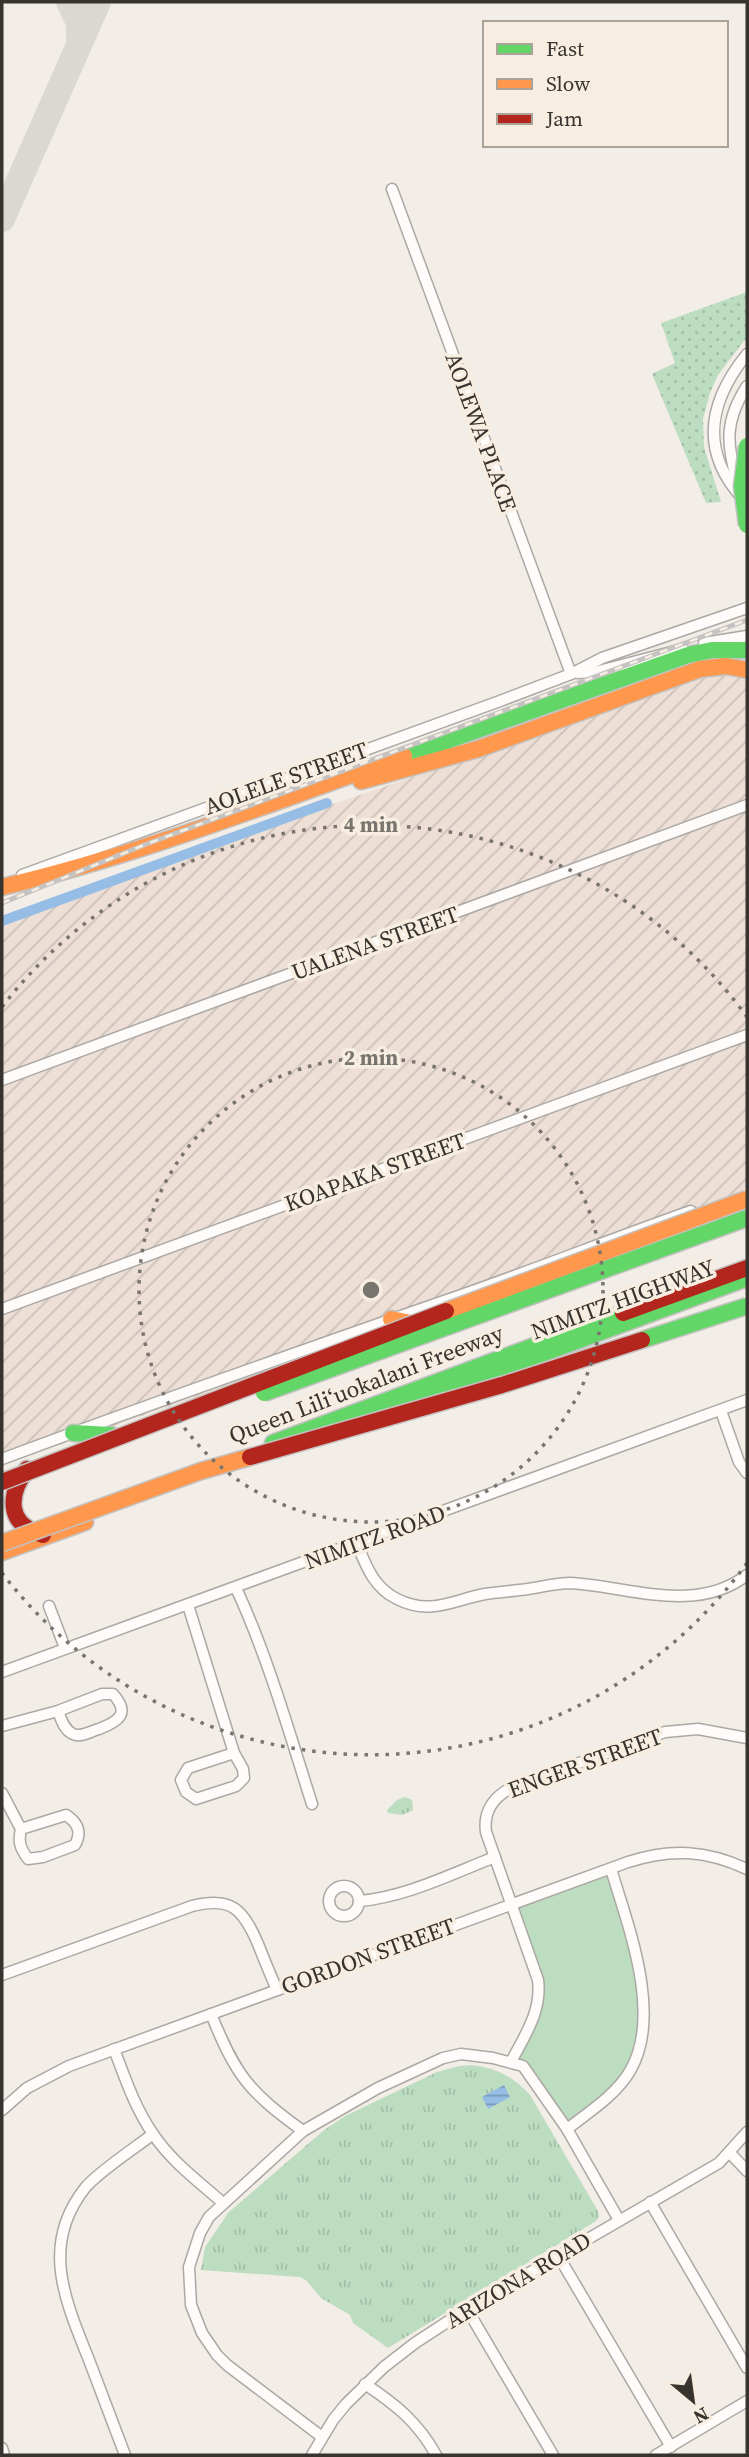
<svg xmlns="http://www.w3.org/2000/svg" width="749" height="2457" font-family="'Source Serif 4',serif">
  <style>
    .industrial { fill: url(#industrial-furrows) }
    .grass { fill: #bdddc1 }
    .park { fill: url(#park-tufts) }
    .garden { fill: url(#garden-dots) }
    .water { fill: url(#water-rules) }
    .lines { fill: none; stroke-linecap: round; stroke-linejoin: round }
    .canal { stroke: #95bde5; stroke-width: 10 }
    .taxiway { stroke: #dbd8d4; stroke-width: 26 }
    .street-casing { stroke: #aca8a3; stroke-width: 13 }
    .fast-casing { stroke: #c3c2c1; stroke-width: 19 }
    .slow-casing { stroke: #c3c2c1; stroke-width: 19 }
    .jam-casing { stroke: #c3c2c1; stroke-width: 19 }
    .street { stroke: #fdfcfb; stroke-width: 10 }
    .fast { stroke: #63d668; stroke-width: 16 }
    .slow { stroke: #ff974d; stroke-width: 16 }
    .jam { stroke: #b3261e; stroke-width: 16 }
    .rail-casing { stroke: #c4c3c1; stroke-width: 5 }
    .rail { stroke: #f7eee1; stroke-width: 2.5; stroke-dasharray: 8; stroke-linecap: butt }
    .fast-bridge-casing { stroke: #c3c2c1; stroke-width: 19; stroke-linecap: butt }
    .slow-bridge-casing { stroke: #c3c2c1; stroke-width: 19; stroke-linecap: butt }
    .jam-bridge-casing { stroke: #c3c2c1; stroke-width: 19; stroke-linecap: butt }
    .fast-bridge { stroke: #63d668; stroke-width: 16 }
    .slow-bridge { stroke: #ff974d; stroke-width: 16 }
    .jam-bridge { stroke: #b3261e; stroke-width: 16 }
    .ring { fill: none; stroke: #78746e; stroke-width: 3.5; stroke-dasharray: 3.5 7 }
    .labels { text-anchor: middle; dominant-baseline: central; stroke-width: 7; stroke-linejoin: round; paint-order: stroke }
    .street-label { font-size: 23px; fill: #37332e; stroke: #f7eee1 }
    .centre { fill: #78746e; stroke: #f7eee1; stroke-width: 3.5 }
    .ring-label { font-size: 21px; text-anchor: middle; font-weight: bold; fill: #78746e; stroke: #f7eee1; stroke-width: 7; stroke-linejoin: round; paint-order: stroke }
  </style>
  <defs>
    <pattern id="industrial-furrows" width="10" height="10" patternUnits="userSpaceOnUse" patternTransform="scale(1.75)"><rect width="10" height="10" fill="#eddfd6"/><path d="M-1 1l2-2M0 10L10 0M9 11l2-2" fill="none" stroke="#ccc0b8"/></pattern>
    <pattern id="park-tufts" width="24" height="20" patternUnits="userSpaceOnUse" patternTransform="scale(1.75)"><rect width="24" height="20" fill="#bdddc1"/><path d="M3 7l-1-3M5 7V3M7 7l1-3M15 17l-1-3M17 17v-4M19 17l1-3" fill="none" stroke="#a3bea6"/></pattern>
    <pattern id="garden-dots" width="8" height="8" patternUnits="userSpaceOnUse" patternTransform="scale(1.75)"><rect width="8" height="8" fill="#bdddc1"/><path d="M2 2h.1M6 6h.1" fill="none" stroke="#a3bea6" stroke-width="1.8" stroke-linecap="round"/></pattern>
    <pattern id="water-rules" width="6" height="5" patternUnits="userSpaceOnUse" patternTransform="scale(1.75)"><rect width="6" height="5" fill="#95bde5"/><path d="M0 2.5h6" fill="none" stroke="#7a9aba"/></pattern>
  </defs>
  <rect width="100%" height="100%" fill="#f2ede6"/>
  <path class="industrial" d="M747 663V1204L2 1465V917Z"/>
  <path class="grass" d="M611 1869 630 1933 644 2023 630 2071 567 2129 537 2084 511 2062 540 2001 510 1904Z"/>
  <g class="park">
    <path d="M405 1797 412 1800 413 1810 402 1815 388 1813 387 1810 397 1800Z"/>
    <path d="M471 2065C496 2068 513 2076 530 2095L598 2211 599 2217 596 2221 388 2348 353 2323 350 2315 321 2298 307 2281 300 2277 201 2270 205 2247 228 2213 323 2131 345 2116 437 2072 459 2066Z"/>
  </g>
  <path class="garden" d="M747 292V337L718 375 710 393 703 419 704 447 721 502 706 503 652 374 675 363 661 323Z"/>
  <path class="water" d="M504 2085 510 2097 488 2109 482 2097Z"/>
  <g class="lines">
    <path class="canal" d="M2 921 327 803"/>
    <g class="taxiway">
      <path d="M69 2 79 23V43"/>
      <path d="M2 219 98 2"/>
    </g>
    <g class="street-casing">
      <g id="street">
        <path d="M392 189 571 674"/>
        <path d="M737 481C726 443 725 420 747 386"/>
        <path d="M742 498C699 450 709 401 747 354"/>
        <path d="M704 643 747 636"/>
        <path d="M578 673 595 672 683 649"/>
        <path d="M22 875 500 701 571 674 602 658 747 608"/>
        <path d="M2 1080 747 805"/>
        <path d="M2 1309 747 1035"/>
        <path d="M721 1411 739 1462 747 1473"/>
        <path d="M2 1459C149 1404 298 1352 447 1300 528 1272 609 1240 691 1211"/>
        <path d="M357 1544C366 1566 374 1588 397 1599 431 1616 453 1600 485 1594 499 1592 514 1591 528 1589 541 1587 557 1583 570 1583 628 1586 695 1615 747 1575"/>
        <path d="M236 1588C268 1657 289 1732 312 1804"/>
        <path d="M188 1605 234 1753 243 1769 244 1778 236 1786 196 1799 186 1792 181 1780 188 1768 234 1753"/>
        <path d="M49 1606 65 1648"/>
        <path d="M2 1672 747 1400"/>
        <path d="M2 1726 58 1711 102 1694H113C130 1713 120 1721 99 1729 91 1731 81 1738 73 1734 64 1730 61 1719 58 1711"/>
        <path d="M2 1793 21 1829C18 1842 20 1848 28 1859L43 1857 75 1845C82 1832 78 1823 66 1815L21 1829"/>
        <circle cx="344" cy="1901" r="15"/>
        <path d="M359 1901C406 1897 451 1874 495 1857"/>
        <path d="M2 1975 192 1906C231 1896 243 1909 258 1944 264 1959 270 1974 277 1990"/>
        <path d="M211 2014C236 2076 249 2092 303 2131"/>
        <path d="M114 2049C125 2078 135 2108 153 2134 171 2161 198 2181 223 2203"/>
        <path d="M511 2062C525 2035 542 2011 538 1980L486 1832C483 1810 495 1795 515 1786L665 1732 698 1729 747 1738"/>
        <path d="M2 2110 27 2088 69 2066 628 1862C671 1848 706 1850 747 1869"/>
        <path d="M567 2129C589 2112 616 2095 630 2071 663 2015 628 1926 611 1869"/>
        <path d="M730 2153 747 2171"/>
        <path d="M650 2202 747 2368"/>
        <path d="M559 2257 671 2447"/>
        <path d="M467 2309 553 2455"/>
        <path d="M365 2384C395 2404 418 2422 436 2455"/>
        <path d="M322 2437 227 2365 217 2355 202 2333 191 2305 189 2267 200 2233 209 2217 303 2131 378 2088 443 2058 461 2054 493 2058 523 2066 567 2129 619 2220"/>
        <path d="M2 2448 4 2455"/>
        <path d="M125 2455C113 2423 101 2391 89 2360 65 2300 40 2245 85 2188 98 2172 135 2148 153 2134"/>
        <path d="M312 2455 333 2420 346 2404 384 2367 415 2343 467 2309 719 2163 747 2132"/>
        <path d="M656 2455 747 2401"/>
      </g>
    </g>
    <g class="fast-casing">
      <g id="fast">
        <path d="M404 756 688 655 712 650H747"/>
        <path d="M395 1408 747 1278"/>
        <path d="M73 1433 111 1435"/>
        <path d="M273 1443 623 1313"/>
      </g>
    </g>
    <g class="slow-casing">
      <g id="slow">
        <path d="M361 781 478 749 700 669 726 666 747 670"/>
        <path d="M2 887C139 855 271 803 404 756"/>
        <path d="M391 1319 417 1324"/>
        <path d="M2 1552 85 1522"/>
      </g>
    </g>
    <g class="jam-casing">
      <g id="jam">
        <path d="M623 1313 747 1268"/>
        <path d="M27 1469C7 1496 7 1525 43 1535"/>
      </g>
    </g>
    <use href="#street" class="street"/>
    <use href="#fast" class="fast"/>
    <use href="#slow" class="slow"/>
    <use href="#jam" class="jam"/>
    <g class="rail-casing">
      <path id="rail" d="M2 903 144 845 747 620"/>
    </g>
    <use href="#rail" class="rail"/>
    <g class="fast-bridge-casing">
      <g id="fast-bridge">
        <path d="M747 446 742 486 747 525"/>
        <path d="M642 1340 747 1306"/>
        <path d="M264 1393 747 1218"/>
      </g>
    </g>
    <g class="slow-bridge-casing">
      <g id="slow-bridge">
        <path d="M446 1311 747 1199"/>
        <path d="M2 1543 201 1471 250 1457"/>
      </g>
    </g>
    <g class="jam-bridge-casing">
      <g id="jam-bridge">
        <path d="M250 1457 502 1385 642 1340"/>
        <path d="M2 1482 446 1311"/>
      </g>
    </g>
    <use href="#fast-bridge" class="fast-bridge"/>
    <use href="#slow-bridge" class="slow-bridge"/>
    <use href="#jam-bridge" class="jam-bridge"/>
  </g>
  <g class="ring">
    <circle cx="371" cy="1290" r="232"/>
    <path d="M747 1563A465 465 0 0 1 2 1573M2 1007A465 465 0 0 1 747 1017"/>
  </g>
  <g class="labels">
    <g class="street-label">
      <text transform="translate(481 432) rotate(70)">AOLEWA PLACE</text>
      <text transform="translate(286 778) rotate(-20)">AOLELE STREET</text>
      <text transform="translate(375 943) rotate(-20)">UALENA STREET</text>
      <text transform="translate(375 1172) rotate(-20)">KOAPAKA STREET</text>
      <text transform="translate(623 1299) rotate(-20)">NIMITZ HIGHWAY</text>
      <text transform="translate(366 1384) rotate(-21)">Queen Liliʻuokalani Freeway</text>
      <text transform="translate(375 1537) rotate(-20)">NIMITZ ROAD</text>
      <text transform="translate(585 1763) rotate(-20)">ENGER STREET</text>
      <text transform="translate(368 1956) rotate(-20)">GORDON STREET</text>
      <text transform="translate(518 2280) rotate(-31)">ARIZONA ROAD</text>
    </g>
  </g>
  <circle cx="371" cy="1290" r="10" class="centre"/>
  <g class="ring-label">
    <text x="371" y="832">4 min</text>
    <text x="371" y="1065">2 min</text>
  </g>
  <rect width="749" height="2457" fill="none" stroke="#37332e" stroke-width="7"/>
  <rect x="483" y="21" width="245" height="126" fill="#f7eee1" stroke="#aaa399" stroke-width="2"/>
  <rect x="497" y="44" width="35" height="10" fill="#63d668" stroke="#aaa399" stroke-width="2"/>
  <text x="546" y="56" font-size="21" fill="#37332e">Fast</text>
  <rect x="497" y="79" width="35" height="10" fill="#ff974d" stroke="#aaa399" stroke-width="2"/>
  <text x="546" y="91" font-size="21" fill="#37332e">Slow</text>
  <rect x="497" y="114" width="35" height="10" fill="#b3261e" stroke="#aaa399" stroke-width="2"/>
  <text x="546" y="126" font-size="21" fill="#37332e">Jam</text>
  <g transform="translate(693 2401) rotate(151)" stroke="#f7eee1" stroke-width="5" paint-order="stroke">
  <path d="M0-5L12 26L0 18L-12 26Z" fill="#37332e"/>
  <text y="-10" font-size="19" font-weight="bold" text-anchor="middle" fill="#37332e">N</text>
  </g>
</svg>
